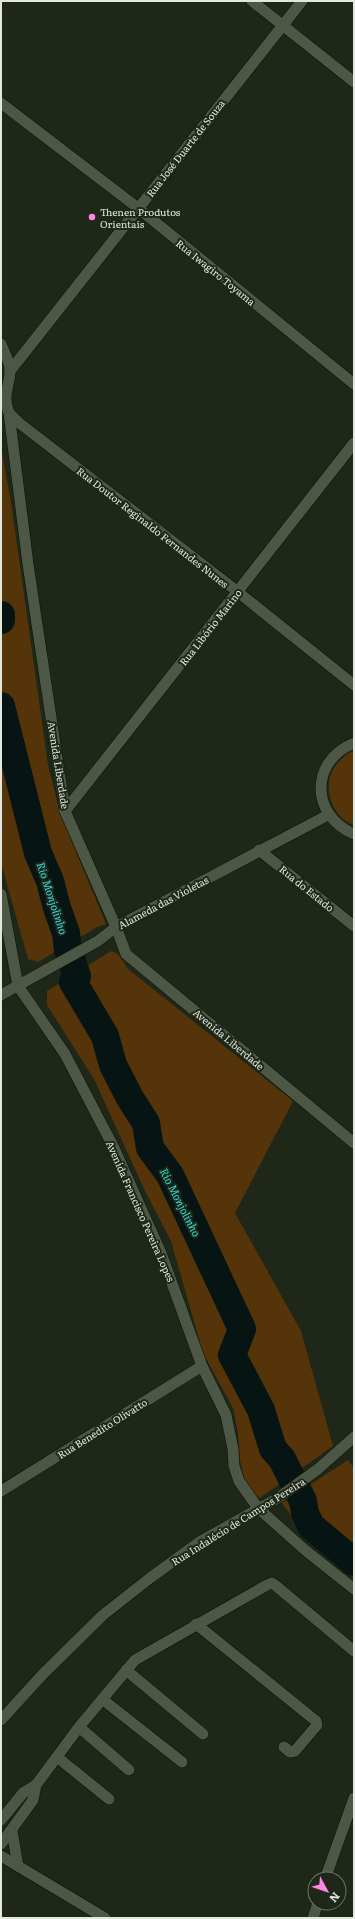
<svg xmlns="http://www.w3.org/2000/svg" width="355" height="1919" font-family="Literata,serif">
  <style>
    .green { fill: #543408 }
    .lines { fill: none; stroke-linecap: round; stroke-linejoin: round }
    .river { stroke: #061414; stroke-width: 28 }
    .minor-casing { stroke: #081104; stroke-width: 12 }
    .tertiary-casing { stroke: #081104; stroke-width: 12 }
    .minor { stroke: #4c5745; stroke-width: 11 }
    .tertiary { stroke: #4c5745; stroke-width: 11 }
    .poi-dot { fill: #fb87e6; stroke: #1f2818; stroke-width: 1.5 }
    .labels { text-anchor: middle; dominant-baseline: central; stroke-width: 4; stroke-linejoin: round; paint-order: stroke }
    .street-label { font-size: 10px; fill: #e2e8de; stroke: #1f2818 }
    .poi-label { font-size: 10px; fill: #e2e8de; stroke: #1f2818; text-anchor: start }
    .water-label { font-size: 11px; font-style: italic; fill: #2cdee1; stroke: #1f2818 }
  </style>
  <rect width="100%" height="100%" fill="#1f2818"/>
  <g class="green">
    <path d="M1 447 11 502 48 765 60 813 106 924 97 927 38 962 28 959 1 863Z"/>
    <path d="M354 750V825C332 818 322 787 334 768 339 760 345 755 354 750Z"/>
    <path d="M111 951 118 954 128 969 293 1101 235 1213 301 1331 333 1446 260 1498 252 1492 244 1478 240 1460 238 1432 233 1408 203 1353 171 1241 145 1191 94 1079 47 1005V991Z"/>
    <path d="M348 1460 354 1468V1578L307 1537 282 1503Z"/>
  </g>
  <g class="lines">
    <g class="river">
      <path d="M1 615V620"/>
      <path d="M1 706 38 853 50 881 57 908 66 933 68 950 77 976 73 982 105 1036 113 1065 130 1098 146 1123 150 1148 170 1175 242 1329 232 1355 261 1410 273 1449 282 1459 303 1501 305 1513 311 1526 354 1562"/>
    </g>
    <g class="minor-casing">
      <g id="minor">
        <path d="M252 1 354 82"/>
        <path d="M1 344C4 352 11 364 10 372 9 389 2 395 9 413L28 564 65 811 116 927 126 954 354 1143"/>
        <path d="M10 371 302 1"/>
        <path d="M9 413 18 422 238 592 354 685"/>
        <path d="M354 743C310 761 310 815 354 834"/>
        <path d="M65 811 354 443"/>
        <path d="M259 850 354 926"/>
        <path d="M1 894 18 986 65 1054 114 1148 161 1253 202 1366 226 1415 233 1449 234 1466 239 1481 258 1508 305 1550 354 1589"/>
        <path d="M1 995 98 941 116 927 328 815"/>
        <path d="M1 1491 202 1366"/>
        <path d="M196 1624 316 1721 317 1725 295 1751 290 1752 284 1747"/>
        <path d="M126 1670 203 1734"/>
        <path d="M102 1699 182 1762"/>
        <path d="M1 1720 43 1674 103 1615 150 1578 201 1541 278 1498 318 1469 354 1437"/>
        <path d="M79 1727 129 1770"/>
        <path d="M57 1757 109 1799"/>
        <path d="M1 1820 23 1793 36 1785 79 1727 135 1660 267 1585 272 1583 275 1585 354 1651"/>
        <path d="M1 1844 33 1800 36 1785"/>
        <path d="M325 1879 354 1798"/>
        <path d="M313 1918 318 1903"/>
      </g>
    </g>
    <g class="tertiary-casing">
      <g id="tertiary">
        <path d="M1 103 138 208 354 384"/>
        <path d="M12 1831 18 1866"/>
        <path d="M1 1856 105 1918"/>
      </g>
    </g>
    <use href="#minor" class="minor"/>
    <use href="#tertiary" class="tertiary"/>
  </g>
  <circle class="poi-dot" cx="92" cy="217" r="4"/>
  <g class="labels">
    <g class="street-label">
      <text transform="translate(185 148) rotate(-52)">Rua José Duarte de Souza</text>
      <text transform="translate(216 272) rotate(39)">Rua Iwagiro Toyama</text>
      <text transform="translate(153 527) rotate(38)">Rua Doutor Reginaldo Fernandes Nunes</text>
      <text transform="translate(210 627) rotate(-52)">Rua Libório Marino</text>
      <text transform="translate(59 765) rotate(81)">Avenida Liberdade</text>
      <text transform="translate(307 888) rotate(39)">Rua do Estado</text>
      <text transform="translate(163 902) rotate(-28)">Alameda das Violetas</text>
      <text transform="translate(229 1039) rotate(40)">Avenida Liberdade</text>
      <text transform="translate(141 1211) rotate(66)">Avenida Francisco Pereira Lopes</text>
      <text transform="translate(102 1428) rotate(-32)">Rua Benedito Olivatto</text>
      <text transform="translate(238 1521) rotate(-32)">Rua Indalécio de Campos Pereira</text>
    </g>
    <g class="poi-label">
      <text x="100" y="211">Thenen Produtos<tspan x="100" dy="12">Orientais</tspan></text>
    </g>
    <g class="water-label">
      <text transform="translate(53 898) rotate(72)">Rio Monjolinho</text>
      <text transform="translate(181 1202) rotate(63)">Rio Monjolinho</text>
    </g>
  </g>
  <rect width="355" height="1919" fill="none" stroke="#e2e8de" stroke-width="4"/>
  <g transform="translate(327 1891) rotate(130)"><circle r="19" fill="#1f2818" stroke="#6d7567"/>
  <path d="M0-3L7 15L0 10L-7 15Z" fill="#fb87e6"/>
  <text y="-6" font-size="11" font-weight="bold" text-anchor="middle" fill="#e2e8de">N</text>
  </g>
</svg>
